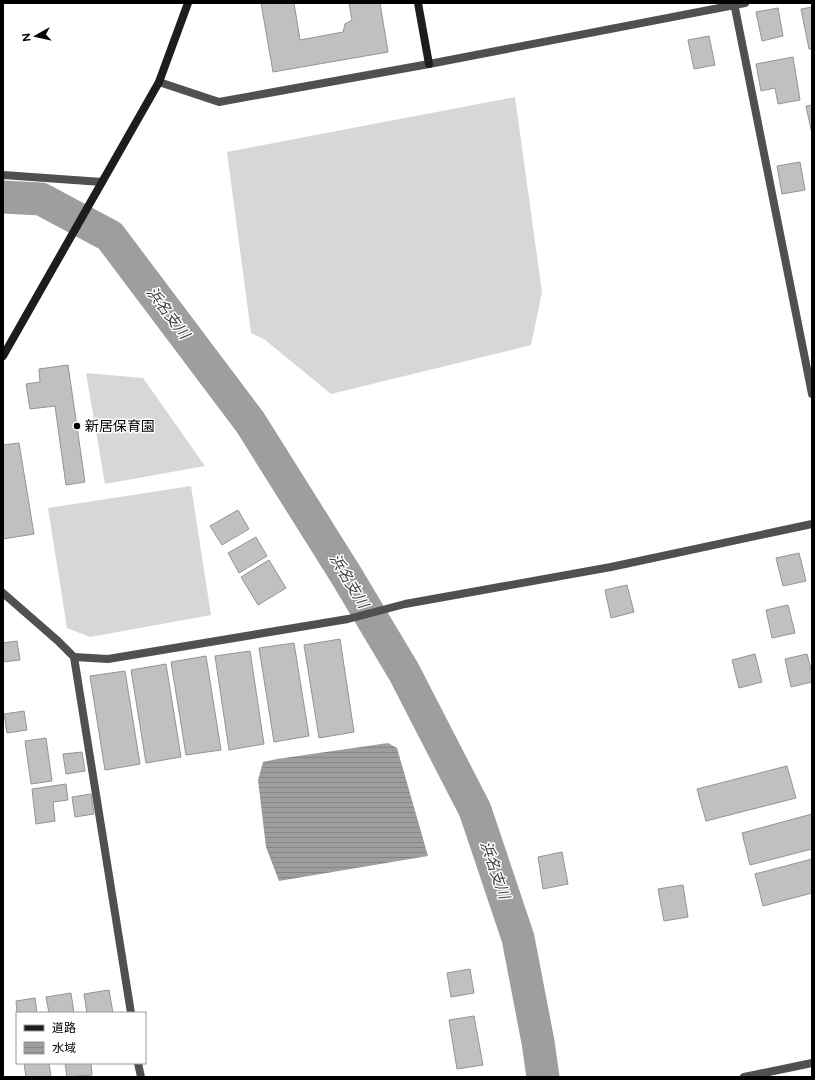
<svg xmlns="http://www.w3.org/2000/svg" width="815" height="1080" font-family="Figtree,'Noto Sans JP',sans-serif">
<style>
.garden{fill:#d7d7d7}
.water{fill:url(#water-rules)}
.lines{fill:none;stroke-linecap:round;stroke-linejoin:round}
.river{stroke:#9e9e9e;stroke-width:33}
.building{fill:#c0c0c0;stroke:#949494}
.street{stroke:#505050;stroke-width:8}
.secondary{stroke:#1d1d1d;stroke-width:8}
.poi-dot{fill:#000;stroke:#fff;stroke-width:1.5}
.labels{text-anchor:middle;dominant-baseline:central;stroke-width:3;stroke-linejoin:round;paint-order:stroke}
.poi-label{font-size:14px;fill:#000;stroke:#fff;text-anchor:start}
.water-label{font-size:15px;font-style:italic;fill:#3f3f3f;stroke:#fff}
</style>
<defs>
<pattern id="water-rules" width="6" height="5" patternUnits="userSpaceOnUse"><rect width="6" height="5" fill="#9e9e9e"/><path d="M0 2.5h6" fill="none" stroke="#868686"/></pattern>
</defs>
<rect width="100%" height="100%" fill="#fff"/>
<g class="garden">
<path d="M515,97L542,292L531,345L331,394L264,339L251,333L227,152Z"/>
<path d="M86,373L143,378L205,466L105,484Z"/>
<path d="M191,486L211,615L90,637L67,628L48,508Z"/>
</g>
<path class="water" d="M388,743L397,748L428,856L279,881L266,847L258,780L263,762L277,759Z"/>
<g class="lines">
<path class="river" d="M3,197L41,199L110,236L250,422L346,575L404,672L475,810L518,938L538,1042L543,1077"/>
</g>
<g class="building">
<path d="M261,3H294L300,40L343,32L345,24L352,20L349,3H380L388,52L273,72Z"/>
<path d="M812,7V49H809L801,9Z"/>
<path d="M778,8L783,36L762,41L756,12Z"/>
<path d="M709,36L715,65L694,69L688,40Z"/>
<path d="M793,57L800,100L778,104L775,88L761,91L756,64Z"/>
<path d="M812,105V134L806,106Z"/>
<path d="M800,162L805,190L782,194L777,166Z"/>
<path d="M68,365L85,482L66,485L55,406L30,409L26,384L40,382L39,369Z"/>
<path d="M19,443L34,534L3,539V445Z"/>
<path d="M238,510L249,529L222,545L210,526Z"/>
<path d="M256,537L267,556L239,573L228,553Z"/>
<path d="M799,553L806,581L783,586L776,558Z"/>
<path d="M269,560L286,588L258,605L241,577Z"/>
<path d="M627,585L634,612L611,618L605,590Z"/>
<path d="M788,605L795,633L772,638L766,610Z"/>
<path d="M340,639L354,732L319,738L304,645Z"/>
<path d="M17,641L20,660L3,662V643Z"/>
<path d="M294,643L309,736L274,742L259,648Z"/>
<path d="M250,651L264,744L229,750L215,656Z"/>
<path d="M755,654L762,682L739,688L732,660Z"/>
<path d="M807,654L812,673V682L791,687L785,659Z"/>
<path d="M206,656L221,750L186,755L171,662Z"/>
<path d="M166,664L181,757L146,763L131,670Z"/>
<path d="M125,671L140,764L105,770L90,676Z"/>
<path d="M24,711L27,730L7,733L4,714Z"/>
<path d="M46,738L52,781L31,784L25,741Z"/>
<path d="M82,752L85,771L66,774L63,754Z"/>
<path d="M787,766L796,798L706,821L697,789Z"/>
<path d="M66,784L68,800L53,802L55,821L36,824L32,789Z"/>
<path d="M91,794L94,814L75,817L72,797Z"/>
<path d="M812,814V849L750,865L742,833Z"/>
<path d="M562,852L568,884L543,889L538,857Z"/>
<path d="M812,859V893L763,906L755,874Z"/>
<path d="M683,885L688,917L664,921L658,889Z"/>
<path d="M470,969L474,993L451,997L447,973Z"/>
<path d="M109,990L113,1013H87L84,994Z"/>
<path d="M71,993L74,1013H49L46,997Z"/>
<path d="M35,998L37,1013H17L16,1001Z"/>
<path d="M474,1016L483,1065L457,1069L449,1020Z"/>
<path d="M24,1063H49L51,1077H26Z"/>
<path d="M65,1063H91L92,1075L67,1077Z"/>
</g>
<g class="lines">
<g class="street">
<path d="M734,3L812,394"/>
<path d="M159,82L219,102L429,64L745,3"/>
<path d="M3,175L102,182"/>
<path d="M3,593L58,641L74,657L131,1013"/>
<path d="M74,657L108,659L348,619L405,604L611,567L812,524"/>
<path d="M138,1063L141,1077"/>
<path d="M744,1077L812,1063"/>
</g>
<g class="secondary">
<path d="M418,3L429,64"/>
<path d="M3,356L159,82L188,3"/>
</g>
</g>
<circle class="poi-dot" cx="77" cy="426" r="4"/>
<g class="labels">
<g class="poi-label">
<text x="85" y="426">新居保育園</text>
</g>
<g class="water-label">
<text transform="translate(168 313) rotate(53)">浜名支川</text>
<text transform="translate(349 581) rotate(59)">浜名支川</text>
<text transform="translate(495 870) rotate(71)">浜名支川</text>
</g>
</g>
<rect width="815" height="1080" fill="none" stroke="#000000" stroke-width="8"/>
<rect x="16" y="1012" width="130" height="52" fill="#ffffff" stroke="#999999"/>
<rect x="24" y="1025" width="20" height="6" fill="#1d1d1d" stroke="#999999"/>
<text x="52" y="1032" font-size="12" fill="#000000">道路</text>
<rect x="24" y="1042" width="20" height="12" fill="url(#water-rules)" stroke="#999999"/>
<text x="52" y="1052" font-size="12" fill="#000000">水域</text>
<g transform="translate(36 36) rotate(262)" stroke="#ffffff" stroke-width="3" paint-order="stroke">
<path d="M0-3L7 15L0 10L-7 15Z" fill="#000000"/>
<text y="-6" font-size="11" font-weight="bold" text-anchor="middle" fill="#000000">N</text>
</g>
</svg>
